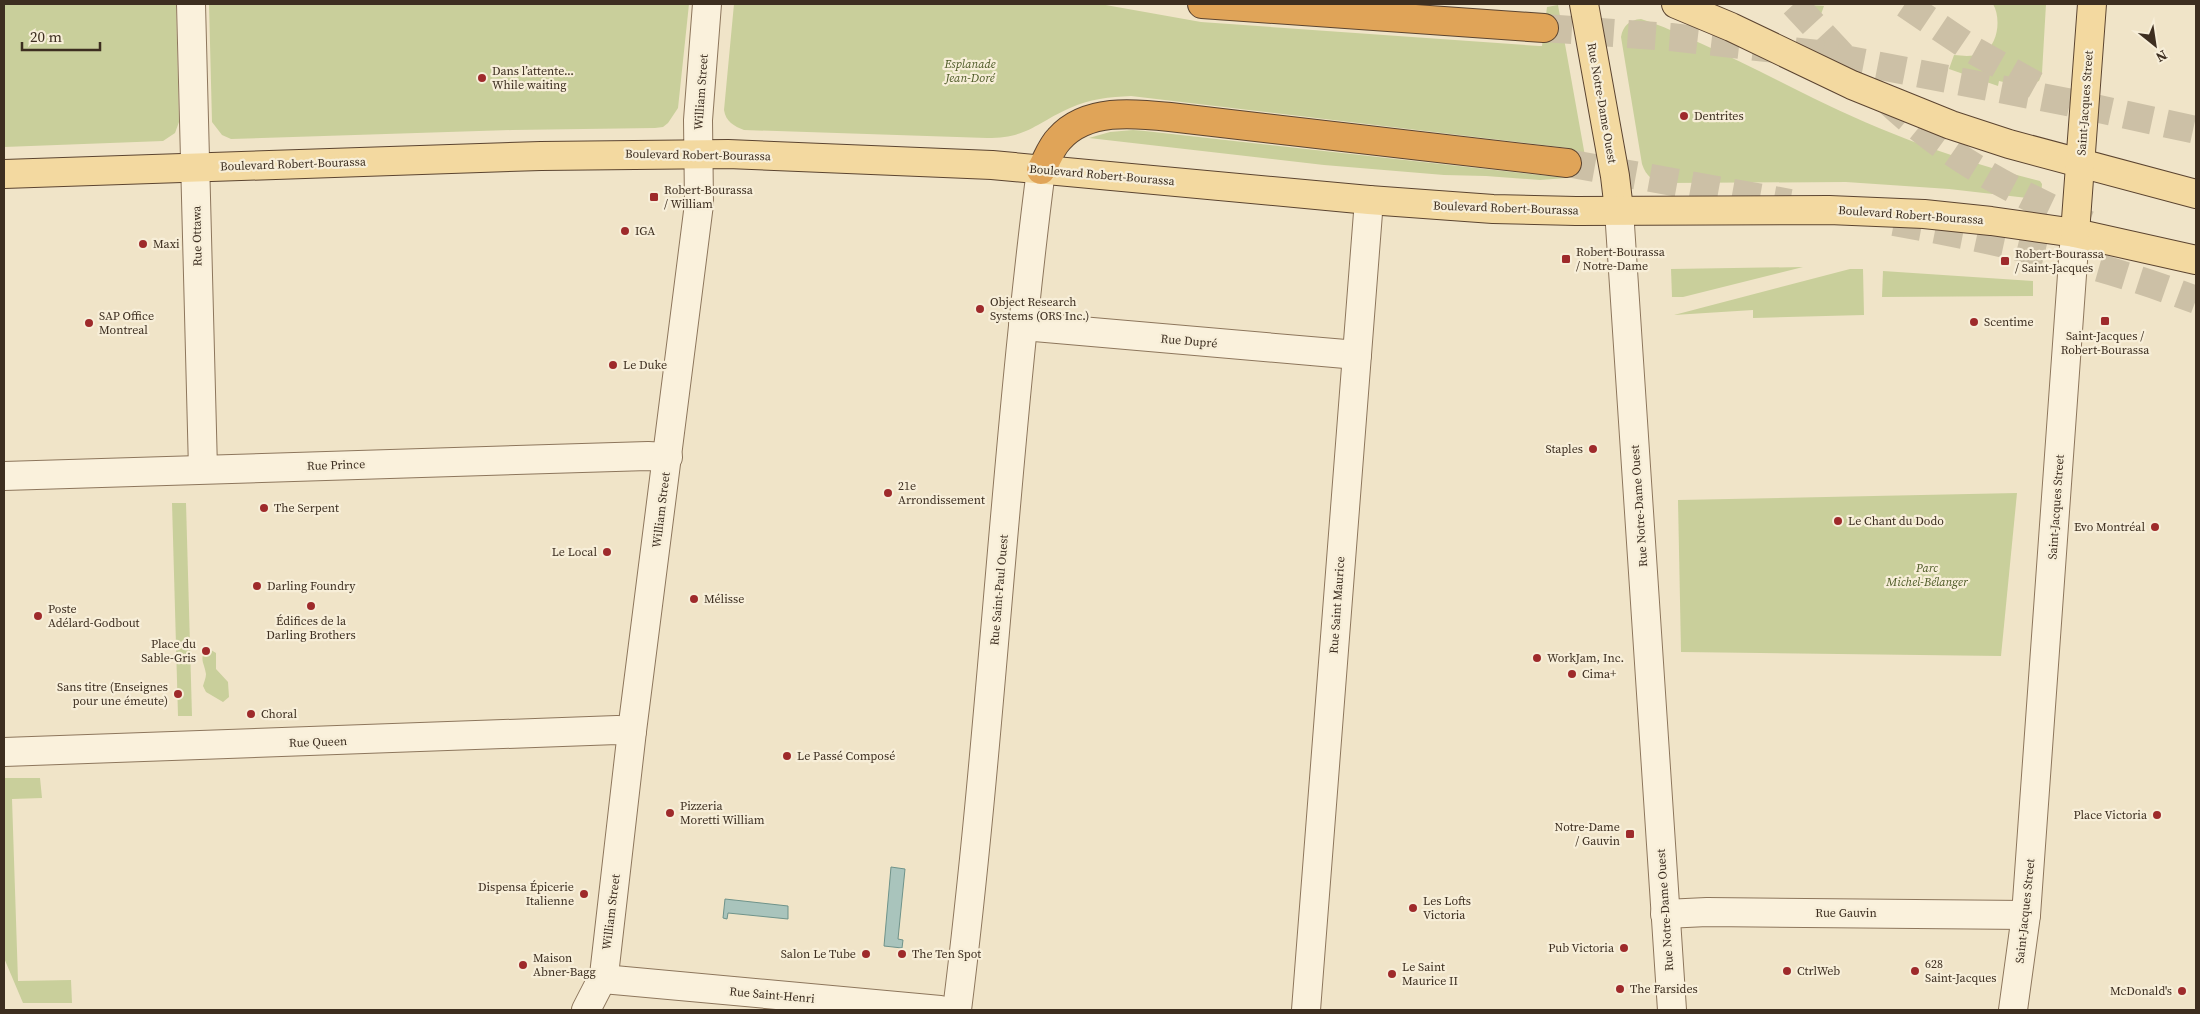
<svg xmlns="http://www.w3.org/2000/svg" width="2200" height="1014" font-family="'Source Serif 4',serif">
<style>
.green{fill:#c9cf9b}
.water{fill:#a9c4bc;stroke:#6f938a}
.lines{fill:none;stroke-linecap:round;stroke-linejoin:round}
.highway-tunnel{stroke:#ccc0a6;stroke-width:28;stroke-dasharray:28 14;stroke-linecap:butt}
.minor-casing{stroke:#8d765c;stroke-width:30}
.major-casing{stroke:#5b4430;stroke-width:30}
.highway-casing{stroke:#5b4430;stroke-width:30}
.minor{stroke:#faf1dc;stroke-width:28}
.major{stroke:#f3d9a0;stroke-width:28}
.highway{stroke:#e0a458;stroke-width:28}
.poi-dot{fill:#9e2a2b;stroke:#f7eed8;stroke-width:2}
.labels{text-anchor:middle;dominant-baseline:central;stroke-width:4.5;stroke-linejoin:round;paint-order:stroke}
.park-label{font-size:12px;font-style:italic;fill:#4d5a26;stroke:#f7eed8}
.poi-label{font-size:12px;fill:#3d2e20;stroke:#f7eed8;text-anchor:start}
.street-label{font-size:12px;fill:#3d2e20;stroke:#f7eed8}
</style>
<rect width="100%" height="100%" fill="#f0e4c8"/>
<g class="green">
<path d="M4,4H176L179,122L175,133L163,141L4,147Z"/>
<path d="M209,4H689L678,108L668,123L663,127L655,128L512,130L231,139L222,135L212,122Z"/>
<path d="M734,4H1100L1201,22L1539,46H1542L1547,7L1558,5L1585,156L1568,160L1569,148L1131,96C1110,97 1089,99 1070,108C1036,123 1028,138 987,138L744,130C734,126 726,122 724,110Z"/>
<path d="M1792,4L1824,6L1820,17Z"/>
<path d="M1993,4H2046L2042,73L2039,81L2021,86L1999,81L1998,86L1949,69L1954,55C1964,56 1973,57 1982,53C1999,46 2001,17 1993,4Z"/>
<path d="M1641,19C1661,25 1681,35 1700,43C1738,60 1775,79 1813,98C1884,133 1962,162 2040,181L2042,184L2041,196L2037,199L1949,189L1846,182L1666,183C1653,182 1646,176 1642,164L1621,37C1623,26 1629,20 1641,19Z"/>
<path d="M1133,130L1145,131L1566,178L1540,180L1486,176L1444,175L1324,165L1089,138L1110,132Z"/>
<path d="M1803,267L1683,297H1672L1671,269Z"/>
<path d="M1850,269H1863L1864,315L1753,318V310L1674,315Z"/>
<path d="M1883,271L2033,281V296L1882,297Z"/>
<path d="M2017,493L2001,656L1681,652L1678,500Z"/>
<path d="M172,503H186L192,716H178Z"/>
<path d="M207,650H211L216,653V669L228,682L229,697L223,702L206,692L203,686C204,682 206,678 206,674C205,664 198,658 207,650Z"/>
<path d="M4,778H40L42,798L12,799L18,981L71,980L72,1003H23L4,958Z"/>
</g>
<g class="water">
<path d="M891,867L905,869L898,939L903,940L902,948L884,946Z"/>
<path d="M725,899L788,906V919L728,913L727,919L723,918Z"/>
</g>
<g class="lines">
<g class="highway-tunnel">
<path d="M1794,4L1849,63"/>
<path d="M1905,4L1973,50L2046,91"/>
<path d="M1544,28L1671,37L1818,54L2067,102L2196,130"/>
<path d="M1887,100C1952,161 2015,193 2096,228"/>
<path d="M1567,163L1790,203"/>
<path d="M1894,222C1996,240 2099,263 2196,300"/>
</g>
<g class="minor-casing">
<g id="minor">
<path d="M191,4L203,469"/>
<path d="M1619,210L1672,1010"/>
<path d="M1023,326L1357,355"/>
<path d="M4,476L648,456L668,457"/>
<path d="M4,752L617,730L632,731"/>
<path d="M1665,914L1707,912L2026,915"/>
<path d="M603,979L940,1010"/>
<path d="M586,1010L604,975L632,731L699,204L698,120L707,4"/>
<path d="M957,1010C992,731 1005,449 1041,170"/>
<path d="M1306,1010L1369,200"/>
<path d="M2013,1010L2026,915L2075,233"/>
</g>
</g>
<g class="major-casing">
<g id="major">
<path d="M1584,4L1615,176L1619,210"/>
<path d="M1676,4L1731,27L1852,85L1951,125L2009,144L2196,194"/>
<path d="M4,174L541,156L728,154L992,165L1369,200L1493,209L1576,211L1829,210L1924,214L1991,221L2075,233L2196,260"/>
<path d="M2075,233L2092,4"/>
</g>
</g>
<g class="highway-casing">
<g id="highway">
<path d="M1202,4L1544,28"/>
<path d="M1041,170C1047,160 1051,147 1059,139C1086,108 1134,113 1170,117L1567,163"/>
</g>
</g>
<use href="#minor" class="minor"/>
<use href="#major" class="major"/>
<use href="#highway" class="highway"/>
</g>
<g class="poi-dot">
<circle cx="482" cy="78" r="5"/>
<circle cx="1684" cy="116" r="5"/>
<rect x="649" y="192" width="10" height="10" rx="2.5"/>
<circle cx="625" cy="231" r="5"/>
<circle cx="143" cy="244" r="5"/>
<rect x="1561" y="254" width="10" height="10" rx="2.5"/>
<rect x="2000" y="256" width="10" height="10" rx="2.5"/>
<circle cx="980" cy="309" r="5"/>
<rect x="2100" y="316" width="10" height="10" rx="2.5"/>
<circle cx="1974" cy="322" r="5"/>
<circle cx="89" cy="323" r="5"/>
<circle cx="613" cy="365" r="5"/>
<circle cx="1593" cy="449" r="5"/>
<circle cx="888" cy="493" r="5"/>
<circle cx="264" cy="508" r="5"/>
<circle cx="1838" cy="521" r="5"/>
<circle cx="2155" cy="527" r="5"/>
<circle cx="607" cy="552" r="5"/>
<circle cx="257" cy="586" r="5"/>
<circle cx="694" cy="599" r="5"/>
<circle cx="311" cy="606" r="5"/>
<circle cx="38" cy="616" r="5"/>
<circle cx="206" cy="651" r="5"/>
<circle cx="1537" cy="658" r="5"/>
<circle cx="1572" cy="674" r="5"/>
<circle cx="178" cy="694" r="5"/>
<circle cx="251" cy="714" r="5"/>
<circle cx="787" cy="756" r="5"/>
<circle cx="670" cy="813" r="5"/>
<circle cx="2157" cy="815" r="5"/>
<rect x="1625" y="829" width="10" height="10" rx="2.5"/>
<circle cx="584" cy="894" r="5"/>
<circle cx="1413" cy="908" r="5"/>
<circle cx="1624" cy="948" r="5"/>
<circle cx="866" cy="954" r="5"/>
<circle cx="902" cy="954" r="5"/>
<circle cx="523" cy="965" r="5"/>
<circle cx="1787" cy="971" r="5"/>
<circle cx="1915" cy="971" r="5"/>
<circle cx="1392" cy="974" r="5"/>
<circle cx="1620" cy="989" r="5"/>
<circle cx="2182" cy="991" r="5"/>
</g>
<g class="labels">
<g class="park-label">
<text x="970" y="64">Esplanade<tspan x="970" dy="14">Jean-Doré</tspan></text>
<text x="1927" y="568">Parc<tspan x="1927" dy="14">Michel-Bélanger</tspan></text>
</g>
<g class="poi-label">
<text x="492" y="71">Dans l’attente…<tspan x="492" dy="14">While waiting</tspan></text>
<text x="1694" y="116">Dentrites</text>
<text x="664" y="190">Robert-Bourassa<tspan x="664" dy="14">/ William</tspan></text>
<text x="635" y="231">IGA</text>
<text x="153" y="244">Maxi</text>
<text x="1576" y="252">Robert-Bourassa<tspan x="1576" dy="14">/ Notre-Dame</tspan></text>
<text x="2015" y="254">Robert-Bourassa<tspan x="2015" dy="14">/ Saint-Jacques</tspan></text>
<text x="990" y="302">Object Research<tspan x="990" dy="14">Systems (ORS Inc.)</tspan></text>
<text x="99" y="316">SAP Office<tspan x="99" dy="14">Montreal</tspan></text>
<text x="1984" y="322">Scentime</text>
<text x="2105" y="336" text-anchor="middle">Saint-Jacques /<tspan x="2105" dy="14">Robert-Bourassa</tspan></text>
<text x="623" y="365">Le Duke</text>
<text x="1583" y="449" text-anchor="end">Staples</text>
<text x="898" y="486">21e<tspan x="898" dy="14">Arrondissement</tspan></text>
<text x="274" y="508">The Serpent</text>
<text x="1848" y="521">Le Chant du Dodo</text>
<text x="2145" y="527" text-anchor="end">Evo Montréal</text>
<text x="597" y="552" text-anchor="end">Le Local</text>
<text x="267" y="586">Darling Foundry</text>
<text x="704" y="599">Mélisse</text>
<text x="48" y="609">Poste<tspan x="48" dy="14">Adélard-Godbout</tspan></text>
<text x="311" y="621" text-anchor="middle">Édifices de la<tspan x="311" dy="14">Darling Brothers</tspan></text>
<text x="196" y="644" text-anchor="end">Place du<tspan x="196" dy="14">Sable-Gris</tspan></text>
<text x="1547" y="658">WorkJam, Inc.</text>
<text x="1582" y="674">Cima+</text>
<text x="168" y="687" text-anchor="end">Sans titre (Enseignes<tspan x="168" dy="14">pour une émeute)</tspan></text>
<text x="261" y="714">Choral</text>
<text x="797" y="756">Le Passé Composé</text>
<text x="680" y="806">Pizzeria<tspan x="680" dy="14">Moretti William</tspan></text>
<text x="2147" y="815" text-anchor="end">Place Victoria</text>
<text x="1620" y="827" text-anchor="end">Notre-Dame<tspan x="1620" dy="14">/ Gauvin</tspan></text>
<text x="574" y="887" text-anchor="end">Dispensa Épicerie<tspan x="574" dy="14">Italienne</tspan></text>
<text x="1423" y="901">Les Lofts<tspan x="1423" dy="14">Victoria</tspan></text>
<text x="1614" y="948" text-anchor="end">Pub Victoria</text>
<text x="856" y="954" text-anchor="end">Salon Le Tube</text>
<text x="912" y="954">The Ten Spot</text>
<text x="533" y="958">Maison<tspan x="533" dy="14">Abner-Bagg</tspan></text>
<text x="1925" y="964">628<tspan x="1925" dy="14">Saint-Jacques</tspan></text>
<text x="1402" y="967">Le Saint<tspan x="1402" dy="14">Maurice II</tspan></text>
<text x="1797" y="971">CtrlWeb</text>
<text x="1630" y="989">The Farsides</text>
<text x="2172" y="991" text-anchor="end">McDonald's</text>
</g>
<g class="street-label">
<text transform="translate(701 92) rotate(-86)">William Street</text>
<text transform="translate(1602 103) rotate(80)">Rue Notre-Dame Ouest</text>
<text transform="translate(2085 103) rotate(-86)">Saint-Jacques Street</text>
<text transform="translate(698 155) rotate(1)">Boulevard Robert-Bourassa</text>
<text transform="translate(293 164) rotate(-2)">Boulevard Robert-Bourassa</text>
<text transform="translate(1102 175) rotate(5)">Boulevard Robert-Bourassa</text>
<text transform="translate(1506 208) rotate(2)">Boulevard Robert-Bourassa</text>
<text transform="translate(1911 215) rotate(4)">Boulevard Robert-Bourassa</text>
<text transform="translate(197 236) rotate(-91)">Rue Ottawa</text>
<text transform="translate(1189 341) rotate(5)">Rue Dupré</text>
<text transform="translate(336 465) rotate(-2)">Rue Prince</text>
<text transform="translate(1639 506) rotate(-94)">Rue Notre-Dame Ouest</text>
<text transform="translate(2056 507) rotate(-86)">Saint-Jacques Street</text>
<text transform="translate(661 510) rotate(-83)">William Street</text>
<text transform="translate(999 590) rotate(-85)">Rue Saint-Paul Ouest</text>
<text transform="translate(1337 605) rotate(-86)">Rue Saint Maurice</text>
<text transform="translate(318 742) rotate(-2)">Rue Queen</text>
<text transform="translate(1665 910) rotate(-94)">Rue Notre-Dame Ouest</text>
<text transform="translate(2025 911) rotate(-84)">Saint-Jacques Street</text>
<text transform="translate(611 912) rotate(-83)">William Street</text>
<text x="1846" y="913">Rue Gauvin</text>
<text transform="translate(772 995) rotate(5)">Rue Saint-Henri</text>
</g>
</g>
<rect width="2200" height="1014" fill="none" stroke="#3d2e20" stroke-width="10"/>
<g transform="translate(2155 45) rotate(150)" stroke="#f7eed8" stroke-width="4" paint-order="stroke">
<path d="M0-4L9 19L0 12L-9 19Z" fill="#3d2e20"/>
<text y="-8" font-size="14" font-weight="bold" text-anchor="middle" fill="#3d2e20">N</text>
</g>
<path d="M22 42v8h78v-8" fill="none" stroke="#3d2e20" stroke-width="2.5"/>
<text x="30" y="42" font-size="15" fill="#3d2e20" stroke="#f7eed8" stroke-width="4" paint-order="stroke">20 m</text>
</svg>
